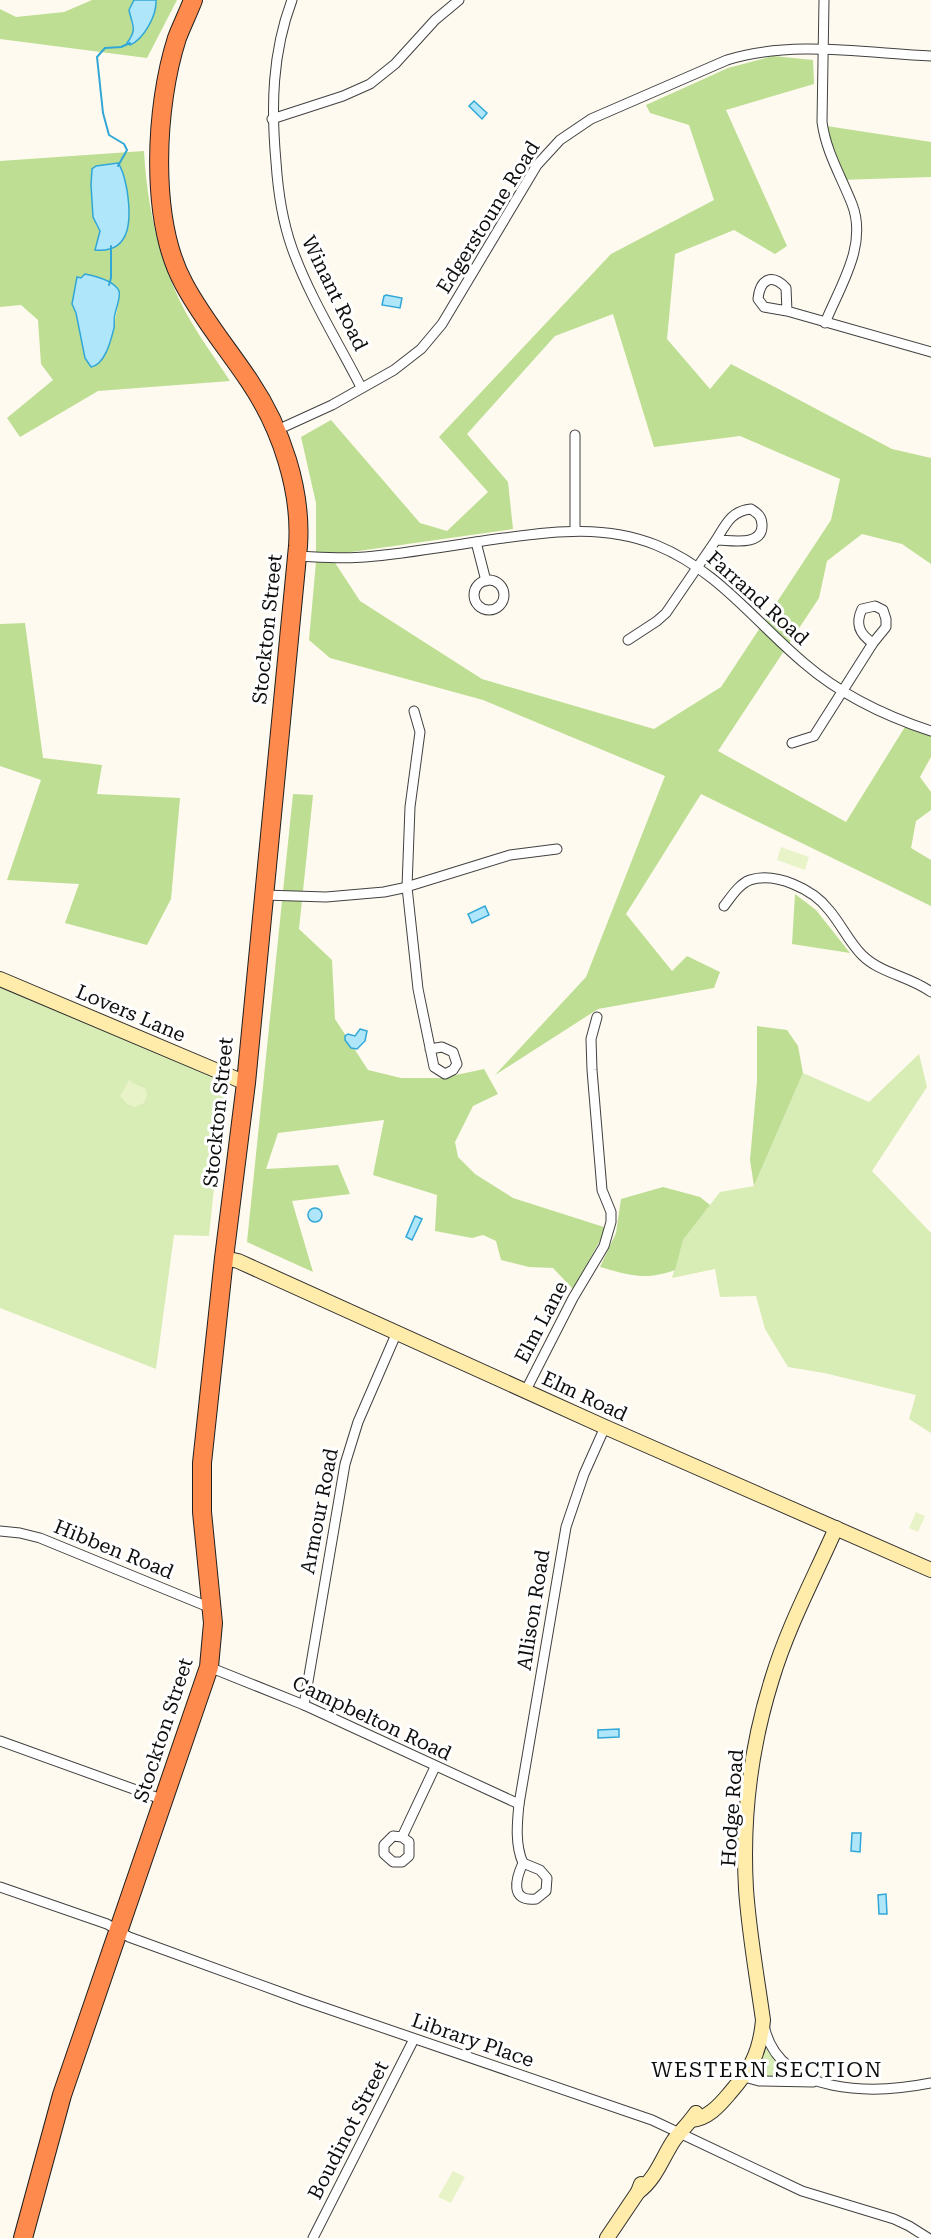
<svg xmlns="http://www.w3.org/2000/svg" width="931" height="2238" font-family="'Roboto Serif',serif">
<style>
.green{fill:#d8ecb5}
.forest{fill:#bdde93;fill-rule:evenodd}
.pitch{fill:#e9f3c8}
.water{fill:#afe6fa;stroke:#31a7d7;stroke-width:1.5}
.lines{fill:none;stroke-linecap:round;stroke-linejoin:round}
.stream{stroke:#31a7d7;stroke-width:2}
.street-casing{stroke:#414141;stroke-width:11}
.secondary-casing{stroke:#303030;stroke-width:16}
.highway-casing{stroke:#1f1f1f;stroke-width:20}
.street{stroke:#fff;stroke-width:9}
.secondary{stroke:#ffecaa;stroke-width:14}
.highway{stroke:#fe8b4d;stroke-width:18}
.labels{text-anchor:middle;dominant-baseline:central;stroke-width:6;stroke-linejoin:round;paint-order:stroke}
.street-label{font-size:20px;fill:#0e0e0e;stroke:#fff}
.neighbourhood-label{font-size:21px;letter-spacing:1.5px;fill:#0e0e0e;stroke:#fff}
</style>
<rect width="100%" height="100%" fill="#fffaef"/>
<g class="green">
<path d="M4,978L226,1073L209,1236L174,1235L156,1369L0,1308V988Z"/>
<path d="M919,1054L927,1087L872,1171L931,1233V1433L909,1419L916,1395L824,1373L788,1367L765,1329L756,1296L720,1297L715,1269L672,1278L683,1240L720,1192L754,1186L803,1073L869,1102Z"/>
<path d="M767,2049H771L788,2070V2074L783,2077H759L755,2072L764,2050Z"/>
</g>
<g class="forest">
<path d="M92,0H134C128,12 131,30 138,40C145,27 157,16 156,0H177L147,58L0,39V9L16,17L64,12Z"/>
<path d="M773,56L813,60L814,84L726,110L787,246L775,254L734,230L675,254L667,339L710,389L731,364L892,449L931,458V564L902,544L862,534L827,561L819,598L718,751L846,822L908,722L931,729V757L920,777L931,792V810L916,821L911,848L931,860V906L701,794L626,914L672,971L687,956L720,972L714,988L598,1009L495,1075L586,977L665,776L483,700L330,658L309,640L316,562V503L301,437L331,420L420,523L447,531L488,492L439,437L611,254L714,200L689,125L650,113L646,105L728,68ZM613,314L654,447L740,436L840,479L831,520L721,687L654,729L482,679L360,601L330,555L513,529L508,482L467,434L555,336Z"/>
<path d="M820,125L931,142V177L839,180Z"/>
<path d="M144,151C147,206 159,262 185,311C198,335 215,358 230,381L98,391L20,437L7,418L53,380L41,364L38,320L21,305L0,307V161ZM129,209V224L126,235L96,246L100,231L96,225ZM77,277L119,291C120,305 112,330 109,344L76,313L72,304Z"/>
<path d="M25,623L43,758L102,765L97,794L180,798L171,899L147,945L65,923L79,884L7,880L41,780L0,766V624Z"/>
<path d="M293,794L313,795L299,929L332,960L335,1019L368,1070L401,1078H442L484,1069L498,1094L473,1106L455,1142L458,1157L475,1174L513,1198L607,1228L573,1289L553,1268L529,1267L501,1260L496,1241L483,1235L472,1238L435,1231L437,1195L373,1175L384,1120L278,1133L266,1169L338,1165L350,1194L292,1201L313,1272L247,1242Z"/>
<path d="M795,894L816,910L850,953L792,944Z"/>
<path d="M757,1026L787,1030L798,1046L803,1073L754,1186L750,1160L757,1081Z"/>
<path d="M663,1187L700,1197L710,1205L683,1240L675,1270C645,1281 629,1275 600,1267L616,1233L621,1199Z"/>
</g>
<g class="pitch">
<path d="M781,847L809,857L805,870L777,860Z"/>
<path d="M130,1079L131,1082L146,1089L147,1095L144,1103L135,1107L127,1104L120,1096Z"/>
<path d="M916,1512L925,1516L918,1532L909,1528Z"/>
<path d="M453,2171L465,2177L451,2203L438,2197Z"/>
</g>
<g class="water">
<path d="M134,0H156C157,15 144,39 130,45L127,43C138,28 132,26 129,10Z"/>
<path d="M474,101L487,113L482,119L469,106Z"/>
<path d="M118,163C124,171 125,181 127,190C131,216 133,254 95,250L100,231L93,217L91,185L92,169L96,166Z"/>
<path d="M85,274C95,276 114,280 119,291C121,297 116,308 115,314C113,319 115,324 114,328C111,340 105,365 91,367L85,358L76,313L72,304L77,277L81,278Z"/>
<path d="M386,295L402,298L400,308L382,305L384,296Z"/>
<path d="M485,906L489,915L472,923L468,914Z"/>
<path d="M360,1029L367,1031L365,1041L357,1049L351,1048L345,1040V1036L348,1034L355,1036Z"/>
<circle cx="315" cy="1215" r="7"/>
<path d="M415,1216L422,1219L412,1240L406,1237Z"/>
<path d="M619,1729V1737L598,1738V1730Z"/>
<path d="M852,1833H861L860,1852L851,1851Z"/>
<path d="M886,1894L887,1914H879L878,1895Z"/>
</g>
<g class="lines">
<g class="stream">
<path d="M118,166L127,150L124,144L109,135L103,113L97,57L105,48L121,47L130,43"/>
<path d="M109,285L111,278V246"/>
</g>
<g class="street-casing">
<g id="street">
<path d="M292,0C272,53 271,107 276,162C278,192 282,220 292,248C309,296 338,342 361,387"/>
<path d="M824,0L822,122C826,152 841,176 852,204C868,245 840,286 825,323"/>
<path d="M272,119L343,96L370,84L395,64L435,20L459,0"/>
<path d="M787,311L764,307L758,299C760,279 772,273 786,288L787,311L931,352"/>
<path d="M275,431L332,405L394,370L421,349L442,324L537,165L560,140L591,119L727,60C791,40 865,53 931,56"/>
<path d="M575,530V435"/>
<path d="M476,542L486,581"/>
<path d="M297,556C320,557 342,559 365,557C412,553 458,544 504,538C556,531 606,525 656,545C718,570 755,622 804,663C841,695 885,716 931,731"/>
<circle cx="489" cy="595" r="15"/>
<path d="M628,640L657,621L666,613L716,540C731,540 763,547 762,525C762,516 757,513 751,509C731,511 726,524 716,540"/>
<path d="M414,711L420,732L410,807L407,887L418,989L434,1067L445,1074L453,1070L457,1064L453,1052L442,1047L430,1049"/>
<path d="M792,743L814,736L873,643L886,627V619L883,610L875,606L862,609C855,624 859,634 873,643"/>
<path d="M264,895L326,897L384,892L403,888L510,855L557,849"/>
<path d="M724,906C731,897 739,884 750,880C776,872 813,889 829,910C841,924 849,942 862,955C881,974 910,976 931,992"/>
<path d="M526,1390L573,1298L604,1246L611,1222V1212L602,1190L592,1070L591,1039L597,1017"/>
<path d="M0,1531L20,1533L40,1538L211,1608"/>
<path d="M209,1667L304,1705L519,1804"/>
<path d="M304,1705L345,1464L358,1422L397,1332"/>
<path d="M0,1741L164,1800"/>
<path d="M402,1837L409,1842V1856L402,1862H393L384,1854V1845L393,1836L402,1837L435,1767"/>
<path d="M523,1863C515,1845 517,1824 519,1804L566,1527L584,1474L605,1427"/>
<path d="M523,1863L540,1870L547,1878L546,1891L536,1899C509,1902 516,1878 523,1863Z"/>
<path d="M0,1887L107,1924L129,1937L302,2000L652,2120L802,2191L894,2219L909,2226L928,2238"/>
<path d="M764,2025C778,2097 876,2094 931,2083"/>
<path d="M744,2077L759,2081L813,2082"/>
<path d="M313,2238L414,2039"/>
</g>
</g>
<g class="secondary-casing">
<g id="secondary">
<path d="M0,979L246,1083"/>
<path d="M224,1258L238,1261L605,1427L931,1570"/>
<path d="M691,2120C707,2119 719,2106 729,2094C750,2070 760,2054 763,2020C757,1977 749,1933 746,1889C742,1819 751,1746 772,1679C788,1626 814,1578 836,1528"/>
<path d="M638,2192C656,2179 662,2158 674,2140C681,2131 689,2123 696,2113"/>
<path d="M607,2238L638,2192L641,2184"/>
</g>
</g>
<g class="highway-casing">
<path id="highway" d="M23,2238L62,2095L209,1667L213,1623L202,1512V1463L224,1258L246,1083L298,546C302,490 281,428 250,382C228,349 202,318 184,284C149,220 155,106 177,38C182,25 188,13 193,0"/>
</g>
<use href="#street" class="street"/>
<use href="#secondary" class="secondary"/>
<use href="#highway" class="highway"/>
</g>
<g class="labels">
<g class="street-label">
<text transform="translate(488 217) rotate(-58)">Edgerstoune Road</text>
<text transform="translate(335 293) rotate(64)">Winant Road</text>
<text transform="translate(758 598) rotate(42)">Farrand Road</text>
<text transform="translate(267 629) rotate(-84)">Stockton Street</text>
<text transform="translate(131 1013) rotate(23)">Lovers Lane</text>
<text transform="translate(218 1112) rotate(-84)">Stockton Street</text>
<text transform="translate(541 1322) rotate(-62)">Elm Lane</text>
<text transform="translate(585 1396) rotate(25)">Elm Road</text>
<text transform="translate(319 1511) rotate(-79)">Armour Road</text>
<text transform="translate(114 1549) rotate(22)">Hibben Road</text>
<text transform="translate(533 1610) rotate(-81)">Allison Road</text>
<text transform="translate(372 1718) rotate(25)">Campbelton Road</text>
<text transform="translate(163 1730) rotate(-72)">Stockton Street</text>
<text transform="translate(732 1808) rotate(-86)">Hodge Road</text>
<text transform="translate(473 2040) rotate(19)">Library Place</text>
<text transform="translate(348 2130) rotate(-63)">Boudinot Street</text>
</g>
<g class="neighbourhood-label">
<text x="767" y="2070">WESTERN SECTION</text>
</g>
</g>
</svg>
